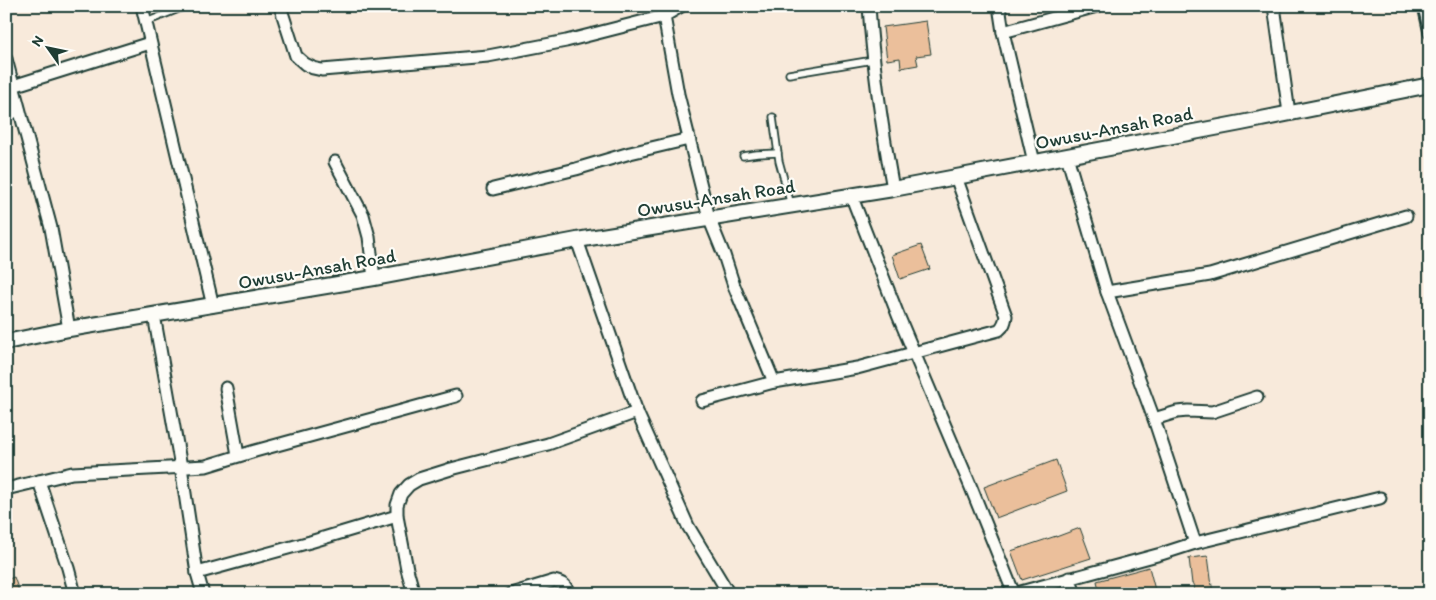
<svg xmlns="http://www.w3.org/2000/svg" width="1436" height="600" font-family="Itim,sans-serif">
<style>
.building{fill:#ebbf9b;stroke:#1f3d34}
.lines{fill:none;stroke-linecap:round;stroke-linejoin:round}
.service-casing{stroke:#1f3d34;stroke-width:9}
.minor-casing{stroke:#1f3d34;stroke-width:15}
.tertiary-casing{stroke:#1f3d34;stroke-width:18}
.service{stroke:#fdfcf7;stroke-width:5.5}
.minor{stroke:#fdfcf7;stroke-width:11}
.tertiary{stroke:#fdfcf7;stroke-width:14}
.labels{text-anchor:middle;dominant-baseline:central;stroke-width:4.5;stroke-linejoin:round;paint-order:stroke}
.street-label{font-size:19px;fill:#1f3d34;stroke:#fdfcf7}
</style>
<rect width="100%" height="100%" fill="#f8eadb"/>
<filter id="ink" filterUnits="userSpaceOnUse"><feTurbulence type="fractalNoise" baseFrequency=".02" numOctaves="2"/><feDisplacementMap in="SourceGraphic" scale="10" xChannelSelector="R" yChannelSelector="G"/><feConvolveMatrix kernelMatrix="1 2 1 2 8 2 1 2 1" color-interpolation-filters="sRGB"/></filter>
<g filter="url(#ink)">
<g class="building">
<path d="M926,21L931,54L916,56L918,65L901,68L900,58L887,60L883,27Z"/>
<path d="M921,245L930,269L900,279L892,255Z"/>
<path d="M1056,460L1067,491L996,518L984,487Z"/>
<path d="M1080,528L1091,558L1022,580L1011,551L1056,536V537Z"/>
<path d="M1208,556L1213,594H1195L1194,584H1192L1189,558Z"/>
<path d="M1149,567L1155,590L1141,594H1100L1097,581Z"/>
<path d="M14,577L20,594H6V580Z"/>
</g>
<g class="lines">
<g class="service-casing">
<g id="service">
<path d="M146,22L186,6"/>
<path d="M789,74L873,60"/>
<path d="M773,117L779,161L791,205"/>
<path d="M743,156L757,154L778,153"/>
</g>
</g>
<g class="minor-casing">
<g id="minor">
<path d="M142,6L213,306"/>
<path d="M280,6L296,56L305,64L313,68L322,70L488,56L566,41L664,16L681,6"/>
<path d="M661,6L664,16L678,94L709,218L724,255L734,286L774,382L857,368L999,330C1004,326 1005,322 1006,316L956,177"/>
<path d="M869,6C873,68 882,128 893,189"/>
<path d="M999,6L1003,32L1034,162"/>
<path d="M1274,6L1289,113"/>
<path d="M1424,6L1430,33"/>
<path d="M1003,32L1097,6"/>
<path d="M6,59L51,228L69,329"/>
<path d="M13,86L150,43"/>
<path d="M6,115L19,110"/>
<path d="M1067,156L1107,292L1154,419L1195,543"/>
<path d="M335,162L363,215L369,237L374,278"/>
<path d="M493,189L576,169L630,153L689,139"/>
<path d="M851,195L898,315L970,485L1014,594"/>
<path d="M577,240L637,412L688,526L729,594"/>
<path d="M1107,292L1210,275L1406,216"/>
<path d="M154,315L181,467L197,573L203,594"/>
<path d="M226,388L238,455"/>
<path d="M702,401L774,382"/>
<path d="M1154,419L1177,412L1188,411L1212,412L1257,397"/>
<path d="M39,481L68,568L75,594"/>
<path d="M6,489L72,473L206,466L255,451L456,396"/>
<path d="M197,573L310,542L397,516"/>
<path d="M1069,578L1075,594"/>
<path d="M414,594L407,569L397,516V505L401,494L409,485L419,479L451,469L548,444L637,412"/>
<path d="M511,594L554,581C563,583 566,585 569,594"/>
<path d="M1013,594L1161,554L1195,543L1380,498"/>
</g>
</g>
<g class="tertiary-casing">
<path id="tertiary" d="M6,342L69,329L374,278L577,240L893,189L1241,123L1430,85"/>
</g>
<use href="#service" class="service"/>
<use href="#minor" class="minor"/>
<use href="#tertiary" class="tertiary"/>
</g>
</g>
<g class="labels">
<g class="street-label">
<text transform="translate(1114 128) rotate(-11)">Owusu-Ansah Road</text>
<text transform="translate(716 198) rotate(-9)">Owusu-Ansah Road</text>
<text transform="translate(317 269) rotate(-10)">Owusu-Ansah Road</text>
</g>
</g>
<rect width="1436" height="600" fill="none" stroke="#fdfcf7" stroke-width="25"/>
<rect x="12" y="12" width="1411" height="575" fill="none" stroke="#1f3d34" stroke-width="2" filter="url(#ink)"/>
<g transform="translate(48 48) rotate(303)" stroke="#fdfcf7" stroke-width="4" paint-order="stroke">
<path d="M0-4L9 19L0 12L-9 19Z" fill="#1f3d34"/>
<text y="-8" font-size="14" font-weight="bold" text-anchor="middle" fill="#1f3d34">N</text>
</g>
</svg>
